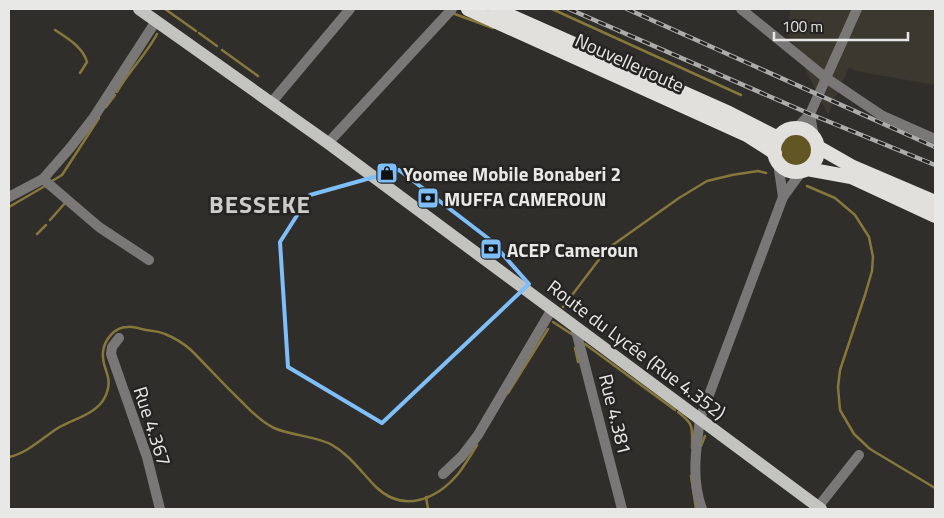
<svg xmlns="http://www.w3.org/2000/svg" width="944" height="518" font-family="'Titillium Web',sans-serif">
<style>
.built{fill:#3a382f}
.green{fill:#625723}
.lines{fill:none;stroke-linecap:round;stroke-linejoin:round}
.stream{stroke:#85783a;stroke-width:2.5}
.minor{stroke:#797877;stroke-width:10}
.major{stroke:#c3c3c0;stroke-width:12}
.highway{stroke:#e1e0dc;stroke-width:14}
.rail-casing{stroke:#acacaa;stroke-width:4.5}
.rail{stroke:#252422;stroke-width:2.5;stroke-dasharray:8;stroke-linecap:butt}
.marked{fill:none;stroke:#7ebef9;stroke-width:4;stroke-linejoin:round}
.labels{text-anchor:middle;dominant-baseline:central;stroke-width:5;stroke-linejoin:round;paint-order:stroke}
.street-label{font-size:19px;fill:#e8e8e6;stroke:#252422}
.poi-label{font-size:19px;font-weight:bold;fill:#e8e8e6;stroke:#252422;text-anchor:start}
.district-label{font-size:24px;font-weight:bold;letter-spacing:1px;fill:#cdccc9;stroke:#252422}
</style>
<rect width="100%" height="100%" fill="#2f2e2b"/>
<path class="built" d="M791,9H935V85L856,71L849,67L828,115L786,30Z"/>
<circle class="green" cx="796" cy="150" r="18"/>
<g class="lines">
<g class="stream">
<path d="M165,9L196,31"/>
<path d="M552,9L741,95"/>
<path d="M452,13L493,28"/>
<path d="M55,30C67,38 83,47 87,62L80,73"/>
<path d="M199,33L217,46"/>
<path d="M222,50L258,76"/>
<path d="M117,92C128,72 146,55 157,34"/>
<path d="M106,107L115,95"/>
<path d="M52,181L62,175L99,118"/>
<path d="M807,186L835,198L855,215L869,237L873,257L872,271L865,295L840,370L838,387L840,410L854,434L870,449L935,488"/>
<path d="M9,207L45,186"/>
<path d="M50,220L66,202"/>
<path d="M37,234L46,225"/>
<path d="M563,307L607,249L679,198L707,181L732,175L758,171L766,173"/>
<path d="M553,322L573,335"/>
<path d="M585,344L675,410"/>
<path d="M575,348L578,362"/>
<path d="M508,393L548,329"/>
<path d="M678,412C695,425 692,428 692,448"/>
<path d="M701,446L705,436"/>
<path d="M9,457C28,453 42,438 58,428C73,419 97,414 105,397C115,376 101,370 103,352C104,341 114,327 127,327C133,326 140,329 146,330C152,331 159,331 165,334C175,338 183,343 191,350C208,367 224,385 242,402C251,411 261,422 274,428C292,436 317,436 332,445C350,455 362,473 376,487C403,513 436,500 458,474C465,465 471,455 477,445"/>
<path d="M691,476L696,509"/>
<path d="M426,497L428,509"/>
</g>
<g class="minor">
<path d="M741,9L826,78L857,9"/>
<path d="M271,103L350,9"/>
<path d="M810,114L814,138"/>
<path d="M796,129L810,114L826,78L881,115L935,139"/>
<path d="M328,143L452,9"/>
<path d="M778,163L783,197"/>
<path d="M43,179L99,227L149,260"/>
<path d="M9,197L43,179L70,148L94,117L156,21"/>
<path d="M575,327L622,509"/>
<path d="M119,338L112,347L111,354L147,457L160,509"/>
<path d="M443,474L462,456L478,435L552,309"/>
<path d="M818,507L859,455"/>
<path d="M702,509C691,480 696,449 700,419L783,197L802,171"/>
</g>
<path class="major" d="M139,9L328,143L821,509"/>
<g class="highway">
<path d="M468,9L747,135L775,153"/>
<path d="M495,9L729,113L778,138"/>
<circle cx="796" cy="150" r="22"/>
<path d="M818,147L853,167L935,202"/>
<path d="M807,169L851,177L935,216"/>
</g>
<g class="rail-casing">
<g id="rail">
<path d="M569,9L810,114L935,165"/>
<path d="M627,9L935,147"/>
</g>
</g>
<use href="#rail" class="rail"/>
</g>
<path class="marked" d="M399,170L489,239L529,284L382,423L288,367L280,242L310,195Z"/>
<defs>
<g id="shop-square" transform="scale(1.125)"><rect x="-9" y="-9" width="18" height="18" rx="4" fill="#7ebef9" stroke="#252422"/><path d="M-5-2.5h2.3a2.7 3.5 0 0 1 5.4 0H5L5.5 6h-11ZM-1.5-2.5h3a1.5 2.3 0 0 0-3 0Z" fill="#111"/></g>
<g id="bank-square" transform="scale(1.125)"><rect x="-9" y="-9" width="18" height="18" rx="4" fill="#7ebef9" stroke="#252422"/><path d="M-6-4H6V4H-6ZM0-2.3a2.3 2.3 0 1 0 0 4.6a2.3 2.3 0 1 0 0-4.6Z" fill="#111"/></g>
</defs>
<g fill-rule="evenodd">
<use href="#shop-square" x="387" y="173"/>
<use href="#bank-square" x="428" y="198"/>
<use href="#bank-square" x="491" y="249"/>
</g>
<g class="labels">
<g class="street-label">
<text transform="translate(630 62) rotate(24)">Nouvelle route</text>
<text transform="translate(637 349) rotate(37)">Route du Lycée (Rue 4.352)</text>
<text transform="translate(616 414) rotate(76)">Rue 4.381</text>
<text transform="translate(153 426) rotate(72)">Rue 4.367</text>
</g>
<g class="poi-label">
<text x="403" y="173">Yoomee Mobile Bonaberi 2</text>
<text x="444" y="198">MUFFA CAMEROUN</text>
<text x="507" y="249">ACEP Cameroun</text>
</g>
<g class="district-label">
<text x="260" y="204">BESSEKE</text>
</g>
</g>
<rect width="944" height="518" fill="none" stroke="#e8e8e6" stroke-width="20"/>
<path d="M774 32v8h134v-8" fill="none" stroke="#e8e8e6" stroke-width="2.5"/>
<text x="782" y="32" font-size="15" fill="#e8e8e6" stroke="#252422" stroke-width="4" paint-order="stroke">100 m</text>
</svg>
